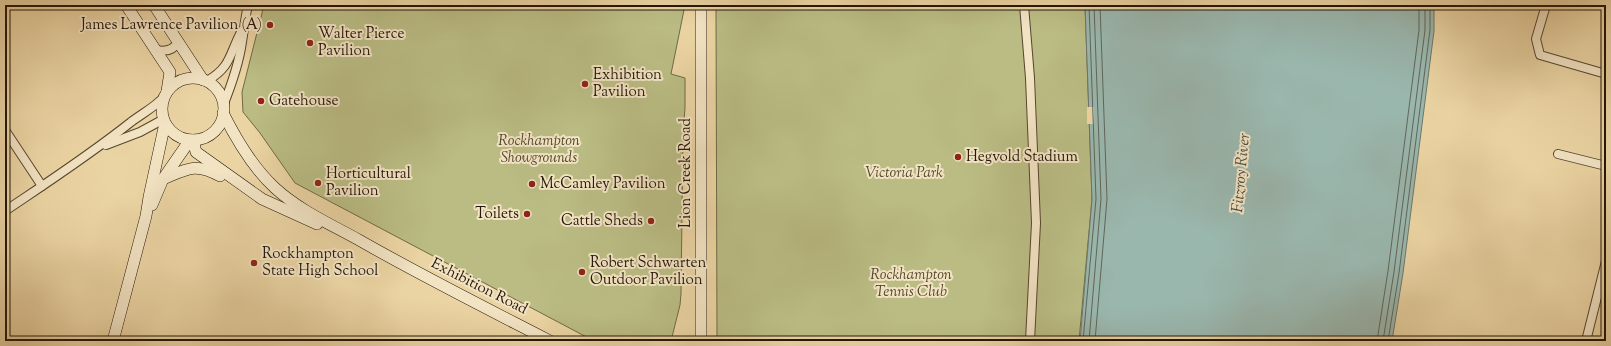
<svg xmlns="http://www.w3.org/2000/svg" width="1611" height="346" font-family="'Sorts Mill Goudy',serif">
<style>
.green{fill:#babc84;stroke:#6f6946}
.water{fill:#9ab7ae;stroke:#6b776c}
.pier{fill:#ebd4a3}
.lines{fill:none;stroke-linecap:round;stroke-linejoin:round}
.shore{stroke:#5f665b;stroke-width:1}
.street-casing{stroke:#56462f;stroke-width:10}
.secondary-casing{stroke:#241608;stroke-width:12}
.street{stroke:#f2e3c3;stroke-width:8}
.secondary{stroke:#f2e3c3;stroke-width:11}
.poi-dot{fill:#8f2418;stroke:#f2e3c3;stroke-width:1.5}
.labels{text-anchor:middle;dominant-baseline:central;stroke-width:4;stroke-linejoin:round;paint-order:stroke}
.poi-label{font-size:15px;fill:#241608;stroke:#f2e3c3;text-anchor:start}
.park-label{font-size:15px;font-style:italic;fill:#51482d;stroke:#f2e3c3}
.street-label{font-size:15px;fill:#241608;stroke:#f2e3c3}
.water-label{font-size:16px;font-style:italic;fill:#4d4e42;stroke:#f2e3c3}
</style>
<rect width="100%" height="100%" fill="#ebd4a3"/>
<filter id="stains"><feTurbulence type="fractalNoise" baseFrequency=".005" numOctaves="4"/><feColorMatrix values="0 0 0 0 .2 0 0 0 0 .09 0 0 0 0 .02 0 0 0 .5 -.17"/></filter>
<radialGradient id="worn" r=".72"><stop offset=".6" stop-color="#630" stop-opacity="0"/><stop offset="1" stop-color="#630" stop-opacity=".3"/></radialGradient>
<g class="green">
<path d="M264,5H685L671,74L685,78V108L683,133L681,294L680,305L671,341H594L295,183L260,133L243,112L242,92Z"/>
<path d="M716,5H1085L1092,199L1079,341H717Z"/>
</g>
<path class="water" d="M1085,5H1434V31L1403,273L1392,341H1080L1092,199Z"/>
<rect class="pier" x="1087" y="107" width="7" height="17"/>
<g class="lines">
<g class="shore">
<path d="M1083,341L1096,199L1089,5"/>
<path d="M1089,341L1101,199L1094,5"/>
<path d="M1095,341L1107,199L1100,5"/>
<path d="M1377,341L1388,271L1419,30V5"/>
<path d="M1383,341L1394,272L1425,30V5"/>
<path d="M1388,341L1399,273L1430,30V5"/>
</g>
<g class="street-casing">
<g id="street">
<path d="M1024,5L1030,78L1036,223L1030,341"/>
<path d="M1546,5L1536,39L1540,55L1606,74"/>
<path d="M156,50C165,52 173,51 178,42"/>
<path d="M207,81C231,67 229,55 241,32"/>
<path d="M223,106C231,86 239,64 242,42C244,30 245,18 248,5"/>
<path d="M5,130L42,186"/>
<path d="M106,145L140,132L164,119"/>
<path d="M1558,154L1606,166"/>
<path d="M5,211C48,182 91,154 131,122C143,113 155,107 165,96"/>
<path d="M1586,341L1606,261"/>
</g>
</g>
<g class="secondary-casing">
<g id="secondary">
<path d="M126,5L170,72L167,91"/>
<path d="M154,5L203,80"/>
<circle cx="193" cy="109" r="31"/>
<path d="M223,113C236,139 252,167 275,188C299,210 330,224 359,240C422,276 486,308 550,341"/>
<path d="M193,140L196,152L262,199L317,224"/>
<path d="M163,179C187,169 195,162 220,176"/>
<path d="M152,205L163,179L190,140"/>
<path d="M113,341L146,216L149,197L165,123"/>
<path d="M701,341V5"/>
</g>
</g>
<use href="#street" class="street"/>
<use href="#secondary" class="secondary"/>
</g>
<g class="poi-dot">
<circle cx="270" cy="25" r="4"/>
<circle cx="310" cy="43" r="4"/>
<circle cx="585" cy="84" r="4"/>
<circle cx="261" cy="101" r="4"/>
<circle cx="958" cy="157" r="4"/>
<circle cx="318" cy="183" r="4"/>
<circle cx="532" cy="184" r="4"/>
<circle cx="527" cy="214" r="4"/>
<circle cx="651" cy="221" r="4"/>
<circle cx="254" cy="263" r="4"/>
<circle cx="582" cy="272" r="4"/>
</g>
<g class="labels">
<g class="poi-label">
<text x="262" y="25" text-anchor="end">James Lawrence Pavilion (A)</text>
<text x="318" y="34">Walter Pierce<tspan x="318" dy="17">Pavilion</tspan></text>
<text x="593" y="75">Exhibition<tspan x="593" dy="17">Pavilion</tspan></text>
<text x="269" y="101">Gatehouse</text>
<text x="966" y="157">Hegvold Stadium</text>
<text x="326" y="174">Horticultural<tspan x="326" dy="17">Pavilion</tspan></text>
<text x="540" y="184">McCamley Pavilion</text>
<text x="519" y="214" text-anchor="end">Toilets</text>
<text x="643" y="221" text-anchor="end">Cattle Sheds</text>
<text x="262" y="254">Rockhampton<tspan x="262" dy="17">State High School</tspan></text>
<text x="590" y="263">Robert Schwarten<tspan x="590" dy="17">Outdoor Pavilion</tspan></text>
</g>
<g class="park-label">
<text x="539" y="141">Rockhampton<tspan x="539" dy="17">Showgrounds</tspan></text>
<text x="904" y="173">Victoria Park</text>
<text x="911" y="275">Rockhampton<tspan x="911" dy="17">Tennis Club</tspan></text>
</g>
<g class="street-label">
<text transform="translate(686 173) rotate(-90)">Lion Creek Road</text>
<text transform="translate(479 287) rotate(27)">Exhibition Road</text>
</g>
<g class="water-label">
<text transform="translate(1242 173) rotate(-85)">Fitzroy River</text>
</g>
</g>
<rect width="1611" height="346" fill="none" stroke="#ebd4a3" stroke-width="20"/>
<rect x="6" y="6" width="1599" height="334" fill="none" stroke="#241608" stroke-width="2"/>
<rect x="10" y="10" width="1591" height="326" fill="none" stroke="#241608"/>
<rect width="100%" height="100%" filter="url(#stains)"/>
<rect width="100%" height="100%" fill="url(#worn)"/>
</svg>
